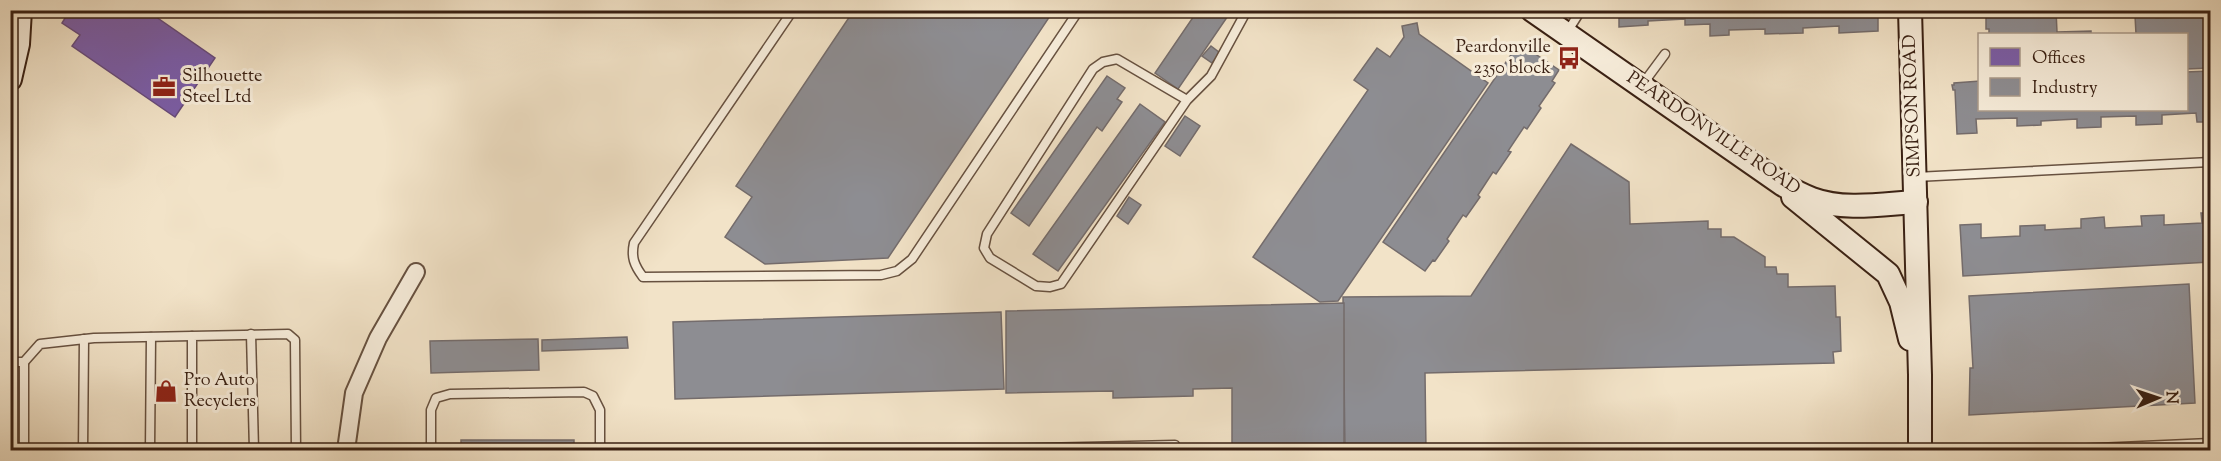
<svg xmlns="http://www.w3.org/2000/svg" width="2221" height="461" font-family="'Sorts Mill Goudy',serif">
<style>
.offices{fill:#7b5ea7;stroke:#674b7b;stroke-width:1.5}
.industry{fill:#8d8d92;stroke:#746c6c;stroke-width:1.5}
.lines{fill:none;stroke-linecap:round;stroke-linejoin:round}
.lane-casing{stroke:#675140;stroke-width:11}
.street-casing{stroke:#675140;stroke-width:20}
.secondary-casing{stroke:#392013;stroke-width:26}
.lane{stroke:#f7eddb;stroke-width:8}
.street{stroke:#f7eddb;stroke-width:16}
.secondary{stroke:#f7eddb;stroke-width:22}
.labels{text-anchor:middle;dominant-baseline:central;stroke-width:6;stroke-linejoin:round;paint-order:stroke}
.poi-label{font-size:18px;fill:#392013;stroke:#f7eddb;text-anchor:start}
.street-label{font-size:18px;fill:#392013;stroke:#f7eddb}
</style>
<rect width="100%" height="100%" fill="#f2e3c8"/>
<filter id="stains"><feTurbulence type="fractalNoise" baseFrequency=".00333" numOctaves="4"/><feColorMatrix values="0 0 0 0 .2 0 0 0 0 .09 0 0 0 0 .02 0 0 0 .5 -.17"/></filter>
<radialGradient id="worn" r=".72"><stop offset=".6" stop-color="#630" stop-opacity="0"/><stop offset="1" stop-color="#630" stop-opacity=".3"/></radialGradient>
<path class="offices" d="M70,10H146L215,58L175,117L72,46L80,35L62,23Z"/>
<g class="industry">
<path d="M854,10H1054L888,258L765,264L725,237L752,197L736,186Z"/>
<path d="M1198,10H1232L1178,89L1155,73Z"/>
<path d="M1619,10H1878V31L1839,33V26L1803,28V33L1765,34V29L1729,30V35L1710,36V24L1685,25V19L1648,21V25L1619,27Z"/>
<path d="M1988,10H2056L2057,32L2091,31V34H1989V29H1986V13Z"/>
<path d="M2203,10H2210V68L2186,69V34H2136L2135,16H2138V14L2153,13V15H2156V18L2201,16Z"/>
<path d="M1417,23L1419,34L1488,83L1338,301L1320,302L1253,257L1368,90L1354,80L1377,48L1390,57L1404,37L1402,26Z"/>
<path d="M1519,43L1559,70L1552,81L1555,83L1539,106L1541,108L1527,129L1524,127L1508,151L1511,152L1496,174L1493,172L1478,195L1480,197L1466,217L1463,215L1447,239L1449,241L1435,261L1433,260L1425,271L1383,242Z"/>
<path d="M1211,46L1220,53L1212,63L1202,56Z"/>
<path d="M2210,71V122H2197L2196,113L2162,115V124L2136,125V116L2101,117V127L2077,128V119L2041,121V125L2017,126V118L1976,119L1977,133L1957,134L1955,90H1953L1952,85H1954V83L1980,81V110H2186V72Z"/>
<path d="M1107,76L1125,88L1117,99L1122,102L1102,131L1097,127L1029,226L1011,213Z"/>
<path d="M1140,104L1165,122L1058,271L1033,254Z"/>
<path d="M1185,116L1200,126L1180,156L1165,146Z"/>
<path d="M1571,144L1629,182L1630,224L1708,221V229H1721V237H1734L1765,257V267H1776L1777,274H1788V287L1835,286L1836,317H1840L1841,351L1833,352L1834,363L1425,373L1426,450H1345L1343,297L1471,296Z"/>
<path d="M1129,197L1141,205L1128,224L1117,216Z"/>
<path d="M2201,213H2210V262L1963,276L1960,225L1981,224V238L2020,236V226L2045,225V230L2081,228V219L2104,217L2105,228L2142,226L2141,216L2164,215V225L2202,223Z"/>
<path d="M2189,284L2195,403L1969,415L1970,368H1973L1969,296Z"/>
<path d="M1344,303V450H1232V388L1193,389V396L1113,398V391L1006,393V311Z"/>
<path d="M1001,312L1004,389L675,399L673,322Z"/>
<path d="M627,337L628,348L542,351V340Z"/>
<path d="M538,339L539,370L431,373L430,341Z"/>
<rect x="461" y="440" width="113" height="10"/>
</g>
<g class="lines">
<g class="lane-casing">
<g id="lane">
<path d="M793,10L634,243C631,257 634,265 643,277L881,275L897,271L912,259L1079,10"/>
<path d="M1566,34L1581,10"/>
<path d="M1642,85L1665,54"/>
<path d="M1187,100L1117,59L1103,62L1093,69L987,234L984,248L990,258L1036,286L1050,287L1061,284L1187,100L1211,76L1247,10"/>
<path d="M1916,177L2210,162"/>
<path d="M251,334L254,450"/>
<path d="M10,362H24L40,344L94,338L192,336"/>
<path d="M24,362V450"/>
<path d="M83,450L84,339"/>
<path d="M150,450L151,337"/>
<path d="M192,450V336L288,334L295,340L296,450"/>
<path d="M431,450V410L436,398L450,394L584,392L593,396L600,410V450"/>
<path d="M954,450L1175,445V450"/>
<path d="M2052,450L2210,443"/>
</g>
</g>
<g class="street-casing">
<path id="street" d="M346,450L354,393L378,338L416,272"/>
</g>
<g class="secondary-casing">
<g id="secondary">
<path d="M1532,10L1782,184C1792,190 1801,195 1812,199C1844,211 1883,204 1916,202"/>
<path d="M1910,10L1920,375V450"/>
<path d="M10,79L18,44L20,10"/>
<path d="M1793,197L1888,274L1901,302L1910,339"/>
</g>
</g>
<use href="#lane" class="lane"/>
<use href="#street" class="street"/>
<use href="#secondary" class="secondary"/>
</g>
<defs>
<g id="bus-bare" transform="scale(1.8)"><path d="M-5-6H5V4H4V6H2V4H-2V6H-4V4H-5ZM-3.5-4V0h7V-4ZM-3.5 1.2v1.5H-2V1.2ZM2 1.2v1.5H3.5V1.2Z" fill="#8f2418" stroke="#f7eddb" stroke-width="2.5" paint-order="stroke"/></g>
<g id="office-bare" transform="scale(1.8)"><path d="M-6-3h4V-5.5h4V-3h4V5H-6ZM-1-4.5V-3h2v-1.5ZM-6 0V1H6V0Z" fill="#8f2418" stroke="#f7eddb" stroke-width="2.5" paint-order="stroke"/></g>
<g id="shop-bare" transform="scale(1.8)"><path d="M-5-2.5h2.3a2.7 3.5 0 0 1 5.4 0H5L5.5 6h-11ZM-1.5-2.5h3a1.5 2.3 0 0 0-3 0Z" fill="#8f2418" stroke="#f7eddb" stroke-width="2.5" paint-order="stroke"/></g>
</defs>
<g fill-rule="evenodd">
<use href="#bus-bare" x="1569" y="58"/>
<use href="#office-bare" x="164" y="87"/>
<use href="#shop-bare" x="166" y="391"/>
</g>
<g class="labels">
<g class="poi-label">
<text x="1551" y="48" text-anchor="end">Peardonville<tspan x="1551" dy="21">2350 block</tspan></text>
<text x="182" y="77">Silhouette<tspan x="182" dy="21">Steel Ltd</tspan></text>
<text x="184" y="381">Pro Auto<tspan x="184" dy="21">Recyclers</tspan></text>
</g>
<g class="street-label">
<text transform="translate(1913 106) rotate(-92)">SIMPSON ROAD</text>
<text transform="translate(1713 134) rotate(34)">PEARDONVILLE ROAD</text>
</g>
</g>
<rect width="2221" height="461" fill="none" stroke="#f2e3c8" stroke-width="36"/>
<rect x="12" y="12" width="2197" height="437" fill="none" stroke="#392013" stroke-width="3"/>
<rect x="18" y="18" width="2185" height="425" fill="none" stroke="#392013" stroke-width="1.5"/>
<rect x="1978" y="33" width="210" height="78" fill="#f7eddb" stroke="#ab9b8b" stroke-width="1.5"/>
<rect x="1990" y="48" width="30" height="18" fill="#7b5ea7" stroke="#ab9b8b" stroke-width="1.5"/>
<text x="2032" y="63" font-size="18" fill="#392013">Offices</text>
<rect x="1990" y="78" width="30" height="18" fill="#8d8d92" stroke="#ab9b8b" stroke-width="1.5"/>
<text x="2032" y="93" font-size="18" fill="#392013">Industry</text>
<g transform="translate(2158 398) rotate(88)" stroke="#f7eddb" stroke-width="4.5" paint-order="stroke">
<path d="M0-4.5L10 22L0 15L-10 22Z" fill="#392013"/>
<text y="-9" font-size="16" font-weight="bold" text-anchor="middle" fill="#392013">N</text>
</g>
<rect width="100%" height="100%" filter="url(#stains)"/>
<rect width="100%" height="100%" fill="url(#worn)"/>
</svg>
